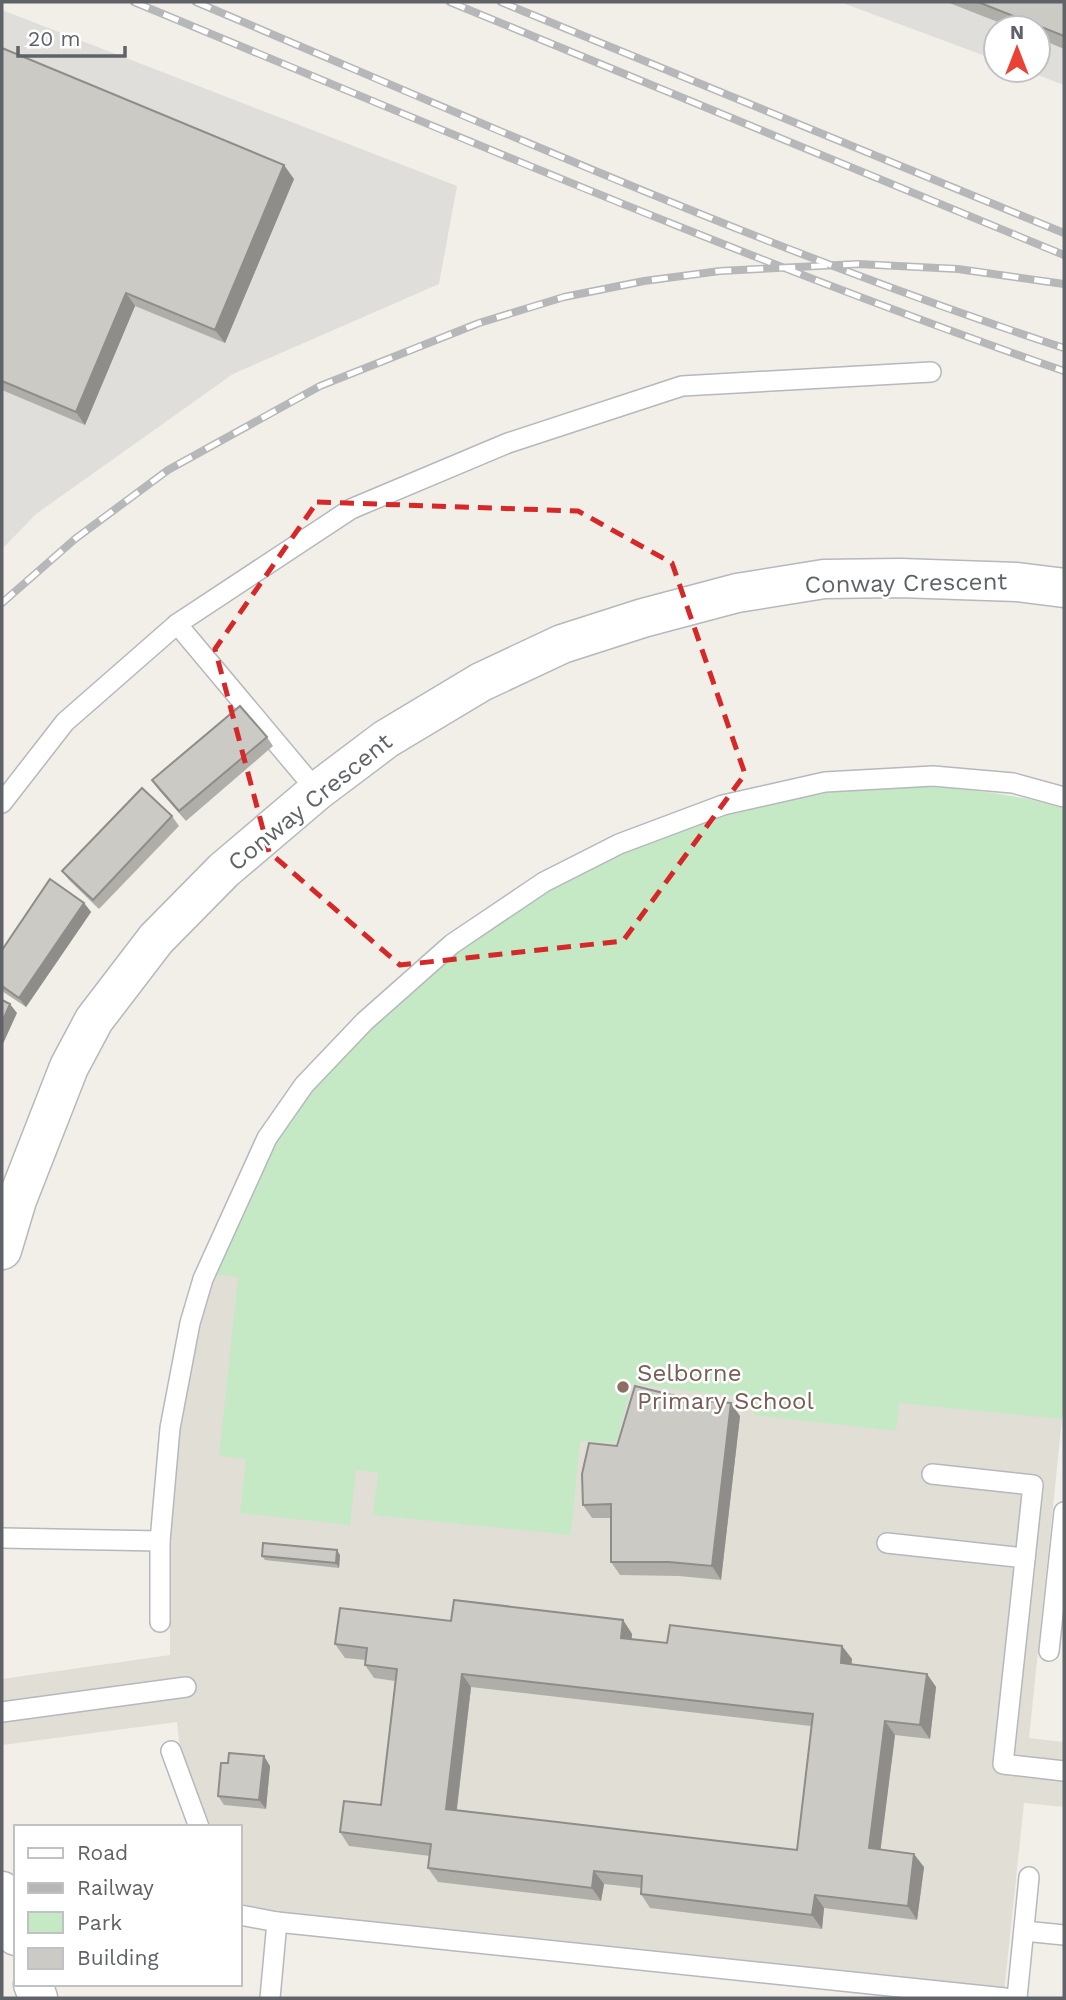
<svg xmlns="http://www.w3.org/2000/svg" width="1066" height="2000" font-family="'Work Sans',sans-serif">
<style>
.industrial{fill:#e0deda}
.education{fill:#e1ded6}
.green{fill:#c5e8c5}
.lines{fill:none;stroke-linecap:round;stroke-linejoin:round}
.lane-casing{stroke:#b5b8bc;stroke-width:22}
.street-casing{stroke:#b5b8bc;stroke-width:41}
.lane{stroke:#fff;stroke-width:19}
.street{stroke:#fff;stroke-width:38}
.rail-casing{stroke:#b6b7b8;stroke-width:8}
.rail{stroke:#fff;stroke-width:5;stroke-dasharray:16;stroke-linecap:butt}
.wall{fill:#afaea9;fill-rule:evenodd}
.shaded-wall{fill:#8f8d8a}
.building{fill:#cccac5;stroke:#8f8d8a;stroke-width:2;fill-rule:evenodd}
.marked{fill:none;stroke:#d62828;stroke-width:5;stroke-dasharray:14 9;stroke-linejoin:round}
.education-dot{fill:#8d6e63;stroke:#fff;stroke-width:2.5}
.labels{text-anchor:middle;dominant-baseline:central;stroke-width:5;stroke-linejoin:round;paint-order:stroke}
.street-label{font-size:24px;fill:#5f6368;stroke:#fff}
.education-label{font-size:24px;fill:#785e54;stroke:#fff;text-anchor:start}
</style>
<rect width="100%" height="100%" fill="#f1efe8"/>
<g class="industrial">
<path d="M840,2H1064V85L1024,70H1038V28H996V60Z"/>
<path d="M2,10L457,186L439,284L233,374L36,514L2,549Z"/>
</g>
<path class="education" d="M826,792H988L1064,808V1400L1029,1738L1064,1742V1807L1024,1803L1004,1993L248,1909L240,1901V1827H201L179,1741L177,1722L2,1745V1679L170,1655V1545L184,1374L213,1274Z"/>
<path class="green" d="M881,786C943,786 1004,791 1064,808V1400L1062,1419L899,1403L896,1431L754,1415L755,1399L632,1384L616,1443L580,1441L571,1535L373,1515L378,1473L356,1470L350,1525L240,1513L246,1459L219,1456L238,1277L213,1274L261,1164L310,1089L426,974L548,890L619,853L723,814L776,801Z"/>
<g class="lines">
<g class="lane-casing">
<g id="lane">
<path d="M177,624L317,791"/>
<path d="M2,803L65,722L177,624L351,509L508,443L682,386L931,372"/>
<path d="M932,1474L1033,1485L1003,1764L1064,1771"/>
<path d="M2,1538L160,1541"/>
<path d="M887,1543L1025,1558"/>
<path d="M160,1622V1541L170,1428L190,1323L203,1279L267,1138L304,1085L365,1021L452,944L544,882L619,844L723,805L825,782L933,776L1013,783L1064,797"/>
<path d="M1049,1651L1064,1512"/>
<path d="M2,1712L186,1687"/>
<path d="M171,1751L199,1827"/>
<path d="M240,1915L277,1922L1005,1998"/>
<path d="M1024,1931L1064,1935"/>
<path d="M270,1998L277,1922"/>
<path d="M1017,1998L1029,1877"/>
</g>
</g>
<g class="street-casing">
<g id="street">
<path d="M2,1250L17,1200L69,1067L94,1020L156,939L224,870L317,791L386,739L481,682L562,644L643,618L737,593L824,579L900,578L1017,582L1064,588"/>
<path d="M2,1891L16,1936"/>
<path d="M33,1984L38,1998"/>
</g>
</g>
<use href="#lane" class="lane"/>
<use href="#street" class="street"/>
<g class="rail-casing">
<g id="rail">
<path d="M134,2C442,129 749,262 1064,371"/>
<path d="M196,2C483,123 768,251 1064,348"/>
<path d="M450,2L1064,255"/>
<path d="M501,2L1064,233"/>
<path d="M2,603L75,539L168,470L320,386L479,323L564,297L644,281L720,271L858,264L958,269L1064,284"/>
</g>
</g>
<use href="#rail" class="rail"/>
</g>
<g class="wall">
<path d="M947,2H1064V49L1038,38V28H1013Z"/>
<path d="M2,48L294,179L225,343L135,306L85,425L2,390Z"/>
<path d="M267,737L273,746L186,821L158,789L152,780Z"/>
<path d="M172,816L179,826L99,909L69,880L62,871Z"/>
<path d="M84,903L91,912L26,1007L2,991V950Z"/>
<path d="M740,1416L721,1580L679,1576L620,1575L611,1562V1518H592L583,1505L617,1446Z"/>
<path d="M340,1555L339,1568L265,1560L262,1556Z"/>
<path d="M623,1620L632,1634V1639L667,1643L842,1646L852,1659L851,1665L927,1674L936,1687L930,1739L895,1735L880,1850L924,1867L917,1920L824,1908L822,1929L650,1908L641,1894V1888L604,1884L601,1901L438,1882L428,1868L430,1856L349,1846L340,1832L381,1805L395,1681L374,1678L365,1665L366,1660L345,1658L335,1644L451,1621ZM471,1687L811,1726L797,1850L457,1810Z"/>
<path d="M270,1766L266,1809L224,1805L218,1796Z"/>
</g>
<g class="shaded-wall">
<path d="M284,165L294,179L225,343L215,330Z"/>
<path d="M126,293L135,306L85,425L76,412Z"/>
<path d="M84,903L91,912L26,1007L19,998Z"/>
<path d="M10,1004L17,1013L2,1046V1022Z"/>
<path d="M731,1403L740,1416L721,1580L712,1566Z"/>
<path d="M337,1550L340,1555L339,1568L336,1563Z"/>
<path d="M623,1620L632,1634L630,1651L621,1638Z"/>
<path d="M842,1646L852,1659L850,1677L841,1663Z"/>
<path d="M462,1674L471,1687L455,1823L446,1809Z"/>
<path d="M927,1674L936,1687L930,1739L920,1725Z"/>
<path d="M885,1721L895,1735L879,1862L869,1848Z"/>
<path d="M264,1756L270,1766L266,1809L259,1800Z"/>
<path d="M914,1854L924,1867L917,1920L908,1906Z"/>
<path d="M594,1871L604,1884L601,1901L592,1888Z"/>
<path d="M815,1895L824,1908L822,1929L812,1915Z"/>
</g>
<g class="building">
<path d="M978,2H1064V36Z"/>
<path d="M2,48L284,165L215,330L126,293L76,412L2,381Z"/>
<path d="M240,706L267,737L179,811L152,780Z"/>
<path d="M142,788L172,816L93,900L62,871Z"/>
<path d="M50,879L84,903L19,998L2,986V950Z"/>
<path d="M2,1000L10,1004L2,1022Z"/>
<path d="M635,1386L688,1399L731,1403L712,1566L669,1562H611V1504L583,1505L582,1474L589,1443L617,1446Z"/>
<path d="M263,1543L337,1550L336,1563L262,1556Z"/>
<path d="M454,1600L623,1620L621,1638L667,1643L670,1625L842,1646L841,1663L927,1674L920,1725L885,1721L869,1848L914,1854L908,1906L815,1895L812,1915L641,1894L642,1876L594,1871L592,1888L428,1868L431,1844L340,1832L344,1801L381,1805L397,1669L365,1665L367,1648L335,1644L340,1608L451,1621ZM462,1674L813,1714L797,1850L446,1809Z"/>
<path d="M229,1753L264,1756L259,1800L218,1796L221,1763H228Z"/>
</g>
<path class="marked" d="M317,502L578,511L672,563L745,774L623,941L400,965L269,852L215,649Z"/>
<circle class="education-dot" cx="623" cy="1387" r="7"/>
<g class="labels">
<g class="street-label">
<text transform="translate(906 583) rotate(-1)">Conway Crescent</text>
<text transform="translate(310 802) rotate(-39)">Conway Crescent</text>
</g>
<g class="education-label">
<text x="637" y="1373">Selborne<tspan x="637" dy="28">Primary School</tspan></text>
</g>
</g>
<rect width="1066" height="2000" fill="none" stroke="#5f6368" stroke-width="7"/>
<rect x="14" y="1825" width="228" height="161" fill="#ffffff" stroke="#bfc1c3" stroke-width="2"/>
<rect x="28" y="1848" width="35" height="10" fill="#ffffff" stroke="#bfc1c3" stroke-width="2"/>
<text x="77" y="1860" font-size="21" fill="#5f6368">Road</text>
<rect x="28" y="1883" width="35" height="10" fill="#b6b7b8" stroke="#bfc1c3" stroke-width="2"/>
<text x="77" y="1895" font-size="21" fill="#5f6368">Railway</text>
<rect x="28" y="1912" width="35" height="21" fill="#c5e8c5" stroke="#bfc1c3" stroke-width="2"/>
<text x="77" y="1930" font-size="21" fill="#5f6368">Park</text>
<rect x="28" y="1948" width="35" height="21" fill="#cccac5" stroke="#bfc1c3" stroke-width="2"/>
<text x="77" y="1965" font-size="21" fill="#5f6368">Building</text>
<g transform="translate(1017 49)"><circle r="33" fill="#ffffff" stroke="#bfc1c3" stroke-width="2"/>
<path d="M0-5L12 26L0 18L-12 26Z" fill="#ea4335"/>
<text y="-10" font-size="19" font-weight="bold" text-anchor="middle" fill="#5f6368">N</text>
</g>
<path d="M18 46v10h107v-10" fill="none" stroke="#5f6368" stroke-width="3.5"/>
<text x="28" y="46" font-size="21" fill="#5f6368" stroke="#ffffff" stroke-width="5" paint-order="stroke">20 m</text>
</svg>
